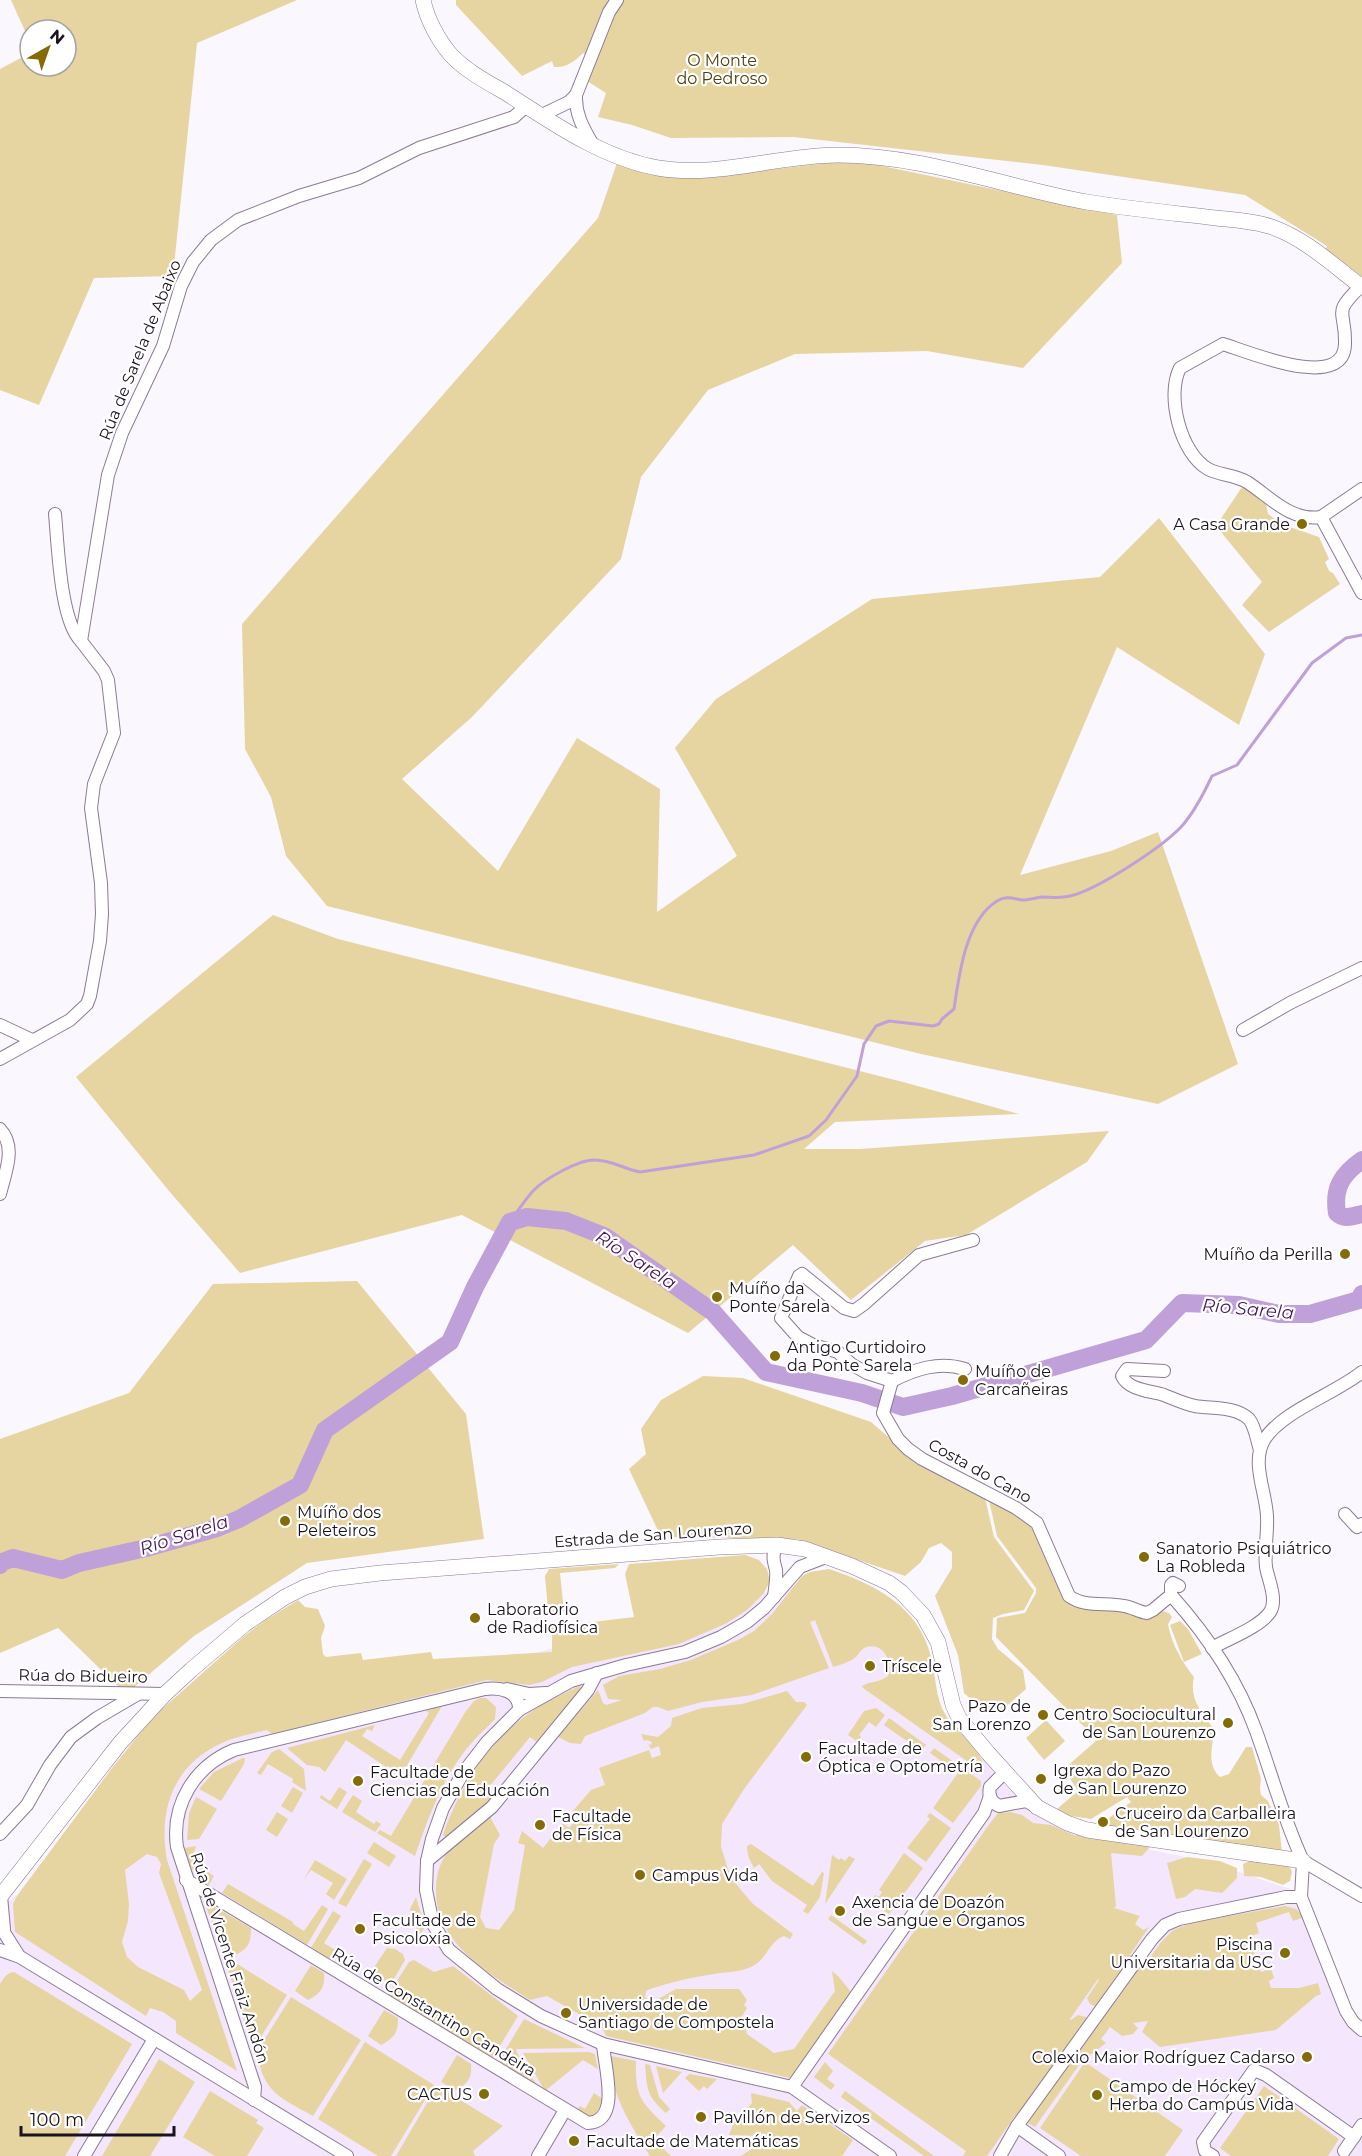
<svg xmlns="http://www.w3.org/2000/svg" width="1362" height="2156" font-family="Montserrat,sans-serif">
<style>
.built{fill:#f3e6fd}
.green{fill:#e6d5a1;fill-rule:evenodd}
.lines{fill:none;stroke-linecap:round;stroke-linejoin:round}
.stream{stroke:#c0a0d8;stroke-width:3}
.river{stroke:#c0a0d8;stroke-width:18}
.minor-casing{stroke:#8b7b96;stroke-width:14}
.tertiary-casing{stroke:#8b7b96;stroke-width:16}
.minor{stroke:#fff;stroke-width:12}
.tertiary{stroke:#fff;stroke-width:15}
.poi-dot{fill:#846b05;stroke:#fff;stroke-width:2}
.labels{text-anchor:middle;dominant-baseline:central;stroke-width:4.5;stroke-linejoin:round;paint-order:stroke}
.park-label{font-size:16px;fill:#4f410e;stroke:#fff}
.street-label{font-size:16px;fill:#19131e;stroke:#fff}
.poi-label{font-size:16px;fill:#19131e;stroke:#fff;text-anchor:start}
.water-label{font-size:18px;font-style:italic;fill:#43195b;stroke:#fff}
</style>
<rect width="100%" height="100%" fill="#fbf7fe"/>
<path class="built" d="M837,1576L943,1715L1027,1809L1054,1825L1084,1836L1209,1862L1296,1891L1352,2029L1362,2037V2156H0V1907L17,1895L141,1732L500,1662L809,1581Z"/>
<g class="green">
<path d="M11,0H297L197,43L173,276L94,278L39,405L0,390V69L30,53V66H66V30H30V42Z"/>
<path d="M456,0H1362V279L1325,251L1327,246L1245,195L1043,165L794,137L671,138L632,125L598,117L606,93L587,81L594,63L583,53C575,61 567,68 554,67L552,61L522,76L456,5Z"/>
<path d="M835,162H863L1117,215L1122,263L1023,368L927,351L795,354L708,390L641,477L621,559L472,717L402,779L498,871L577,738L660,789L657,912L737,856L675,748L716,699L872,599L1100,577L1159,518L1265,654L1239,725L1117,647L1020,875L1111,851L1158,832L1238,1064L1158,1104L921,1054L327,906L286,856L271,797L245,749L242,624L598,218L617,163L718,176Z"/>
<path d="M1244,484L1265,499L1268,514L1284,525L1319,537L1329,559L1325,562L1329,571L1333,573L1340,584L1269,632L1242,605L1262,582L1216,526Z"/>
<path d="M273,915L338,939L903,1082L1019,1114L835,1122L804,1149H860L1109,1131L1087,1162L966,1235L925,1241L851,1300L793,1245L688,1333L462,1215L240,1273L169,1191L76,1077Z"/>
<path d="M357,1281L466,1414L484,1539L307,1563L194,1636L126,1694L58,1628L0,1653V1439L129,1393L213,1284Z"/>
<path d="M703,1376L743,1378L871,1422L909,1455L985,1498L994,1537L1034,1591L1024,1610L1003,1614L993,1618L992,1639L998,1649L1023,1670L1026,1689L1001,1711L980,1707L964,1693L958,1655L935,1596L952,1568V1552L941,1543L929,1548L921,1562L905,1576L797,1539L661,1537L629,1469L646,1454L641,1429L661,1400Z"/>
<path d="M989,1500L1028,1522L1044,1546L1065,1600L1152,1614L1162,1611L1169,1613L1172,1617L1168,1624C1171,1643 1182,1662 1194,1677C1189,1699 1201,1712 1214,1729C1213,1745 1206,1765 1220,1777L1229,1774L1246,1747H1252L1261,1779L1260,1788L1261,1795L1268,1801L1279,1825L1282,1853L1109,1826V1818L1131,1802L1127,1797L1091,1819L1071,1816L1057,1809L1078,1791L1064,1769L1097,1740L996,1637L997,1618L1025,1613L1036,1593V1588L997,1536Z"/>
<path d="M745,1555L759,1560L767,1569L770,1581L764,1593L747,1610L727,1623L679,1644L572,1667L542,1682L529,1685L487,1680L272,1734L267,1730C252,1734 236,1736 222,1743C173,1765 158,1810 167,1860L237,2071L176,2033V2021L163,2012L150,2008L146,2016L15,1932L13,1904L17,1896L112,1768L141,1732L161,1710L243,1637L264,1621L298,1600L305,1607L318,1609L325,1626L321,1638L323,1654L326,1657L361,1653L363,1660L431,1652L433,1659L552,1652V1627L634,1617L625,1574L629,1564ZM147,1854L157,1857L161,1864L159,1873L202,1990L190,2001L184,1990L138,1967L127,1957L122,1942L128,1921L129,1904L125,1870Z"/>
<path d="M619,1564L615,1568L560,1573L564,1612L555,1613L548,1610L545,1576L549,1569Z"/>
<path d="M829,1569C874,1584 919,1606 931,1657C936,1675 935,1697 945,1714C956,1732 987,1753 984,1773L863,1688L862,1686C870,1681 879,1683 888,1676C892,1663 885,1642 866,1647C861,1649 859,1654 856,1657C850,1662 840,1665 833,1667L815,1620L810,1622L829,1668L752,1695L702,1702L668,1711L658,1707H653L645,1713L588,1735L585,1736L581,1744L570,1743L558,1737L598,1690L603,1703L606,1705L622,1700L608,1699L603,1685L619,1676L660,1669L691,1660L738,1640L754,1631L772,1614L802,1576L810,1572Z"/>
<path d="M1180,1621L1188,1629L1202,1654L1184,1662L1170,1625Z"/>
<path d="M579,1686L583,1688L538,1743L530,1737L485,1792L492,1799L446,1837L443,1835C460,1784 492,1737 538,1707C551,1699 566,1693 579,1686Z"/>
<path d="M787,1691L796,1702H804L807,1705L744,1789L722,1824L721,1847L728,1869L736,1884L753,1904L793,1934L790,1939L784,1936C768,1942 767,1960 751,1967C740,1972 725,1972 714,1974C692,1977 671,1982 650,1989L646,1991L645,1997L653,2002L676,1989H739L747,2000L744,2005L747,2008L742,2016L747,2034L774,2053L794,2049L835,1991L832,1971L839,1977L851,1992L790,2078L606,2036L602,2027L547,1996L530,2000C490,1974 436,1944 436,1891C436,1878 438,1867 445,1856C455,1840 476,1828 490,1817L500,1835L494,1844L480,1917L486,1928L499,1930L514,1910L525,1845L518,1843L522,1831L543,1848L563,1823L569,1828L578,1818L572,1812L591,1790L605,1785L599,1768L649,1750L652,1758L661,1755L659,1746L651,1749L648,1744L651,1745L652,1742L647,1740L644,1741L641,1734L658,1737L671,1726L672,1718L702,1708L742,1704Z"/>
<path d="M480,1698H486L496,1707L495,1719C489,1726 481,1732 475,1739C445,1771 429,1815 415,1856L377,1833L380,1830L391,1836L466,1711L474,1701Z"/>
<path d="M442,1706L406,1767L404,1766L400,1773L388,1766L386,1767L346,1740L325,1772L319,1767L307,1765L287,1748L375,1725L372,1731L367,1729L362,1736L400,1760L429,1713L426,1711Z"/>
<path d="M876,1708L885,1715L876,1727L869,1722L859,1735L861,1737L858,1742L848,1735L864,1711Z"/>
<path d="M889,1718L926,1745L921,1751L884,1725Z"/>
<path d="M1046,1720L1065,1741L1044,1760L1026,1738Z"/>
<path d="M934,1748L981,1781V1786L953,1823L933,1808L958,1773L930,1753Z"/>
<path d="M279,1749L304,1769L306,1791L292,1782L293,1779L268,1764L261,1775L257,1773L272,1752Z"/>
<path d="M243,1758H245L244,1764L221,1801L199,1789L214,1772Z"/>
<path d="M293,1787L303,1793L292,1813L281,1806Z"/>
<path d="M339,1787L347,1792L337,1809L320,1798L321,1795L330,1801Z"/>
<path d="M353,1795L362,1801L356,1812L374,1824L376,1821L381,1824L375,1832L342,1812Z"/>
<path d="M196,1797L217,1809L199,1839L187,1840L189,1813Z"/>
<path d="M277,1812L288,1819L277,1837L266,1830Z"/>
<path d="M1010,1812L1022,1815L1033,1823L1051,1825L1076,1836L1078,1831L1150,1847L1142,1856L1111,1853L1116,1906L1114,1908L1140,1916L1135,1924L1143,1930L1149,1927L1130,1955L1149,1959L1162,1941L1172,1931L1180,1927L1190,1923L1285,1906L1296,1909L1304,1917L1293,1921L1289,1912L1256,1923L1259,1933L1249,1937L1261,1972L1271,1969L1274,1978L1269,1981L1271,1988H1299L1318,1983L1321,1994L1316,1996L1276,2030L1160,2047L1142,2032L1148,2021L1133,2023L1138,2028L1133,2034L1122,2036L1110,2027L1101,2039L1106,2043L1082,2061L1035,2127L1015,2116L987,2156H963L966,2151L828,2054L988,1826L998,1813ZM1098,1979L1099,1980L1087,1998L1090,2004L1103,2010L1093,2027L1086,2017L1078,2015L1071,2020L1070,2019Z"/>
<path d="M930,1813L951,1828L926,1862L907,1848L930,1819L927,1816Z"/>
<path d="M374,1842L396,1856L389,1867L367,1853Z"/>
<path d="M751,1844L813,1886L822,1872L824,1873L820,1897L808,1914L803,1911L807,1905L772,1881L759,1864L754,1868C750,1861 747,1854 747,1846Z"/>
<path d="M196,1846L193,1856L195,1863L214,1876L209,1885C194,1876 188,1865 185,1848Z"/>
<path d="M904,1853L923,1868L889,1914L874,1903L876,1900L873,1898L875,1895L879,1897L882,1892L879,1890Z"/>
<path d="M832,1855L839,1860L841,1858L845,1861L849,1856L855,1859L825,1904Z"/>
<path d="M1187,1857L1220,1861L1237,1868V1878L1222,1893L1195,1889L1185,1897L1176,1899L1167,1863Z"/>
<path d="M364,1859L372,1864L346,1907L338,1903Z"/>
<path d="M315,1860L347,1879L334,1900L326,1894L333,1883L311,1870L303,1881Z"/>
<path d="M1252,1860L1264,1864L1289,1865L1292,1872L1290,1881L1283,1885L1261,1877L1244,1876L1243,1864Z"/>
<path d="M228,1884L293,1922V1924L304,1931L322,1905L328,1909L307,1945L222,1893Z"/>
<path d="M416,1897L425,1927L421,1933L417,1931L410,1909Z"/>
<path d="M208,1903L251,1928C251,1943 248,1949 235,1955L221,1946L205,1904Z"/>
<path d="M333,1911L341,1916L324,1943L335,1950L329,1959L311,1948Z"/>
<path d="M831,1915L867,1941L864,1945L828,1919Z"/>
<path d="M387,1948L395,1949L403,1954L405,1960L391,1984L371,1972Z"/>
<path d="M223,1955L287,1995L254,2048Z"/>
<path d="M414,1960L434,1972L453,1966L518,2016L492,2059L388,1995L409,1962Z"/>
<path d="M311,1965L324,1973C325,1988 321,1993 308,2000L295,1991Z"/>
<path d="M14,1972L132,2044L65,2156H0V1984C4,1978 6,1973 14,1972Z"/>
<path d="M291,1997L361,2040L313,2116C298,2107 275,2098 266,2081C261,2073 259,2062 256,2053Z"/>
<path d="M384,2010L398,2018C398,2033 394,2038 381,2045L368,2036Z"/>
<path d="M524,2019L585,2048L517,2049L516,2051L538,2087L498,2062Z"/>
<path d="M365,2042L434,2085L391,2156H378L318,2119Z"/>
<path d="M589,2052L595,2054L598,2069L583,2060L545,2091L523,2053Z"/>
<path d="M457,2055L471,2064C472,2078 468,2084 455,2090L441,2082Z"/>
<path d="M611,2056L636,2061C635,2097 641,2102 666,2126L654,2139L671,2156H650C637,2135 622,2112 615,2089C612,2078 612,2067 611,2056Z"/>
<path d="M159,2059L195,2082L150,2156H102Z"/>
<path d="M825,2062L833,2071L827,2079L835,2085L831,2090L814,2077Z"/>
<path d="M1085,2062L1183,2130L1165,2156H1081L1040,2128Z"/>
<path d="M645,2064L650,2065L659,2097L670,2109L666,2113C646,2096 647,2088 645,2064Z"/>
<path d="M656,2066L682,2072L663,2093Z"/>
<path d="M689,2074L717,2079L707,2089L704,2086L699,2091L685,2078Z"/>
<path d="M437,2086L503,2126L473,2151L475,2156H396Z"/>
<path d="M1264,2086L1339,2139L1328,2156H1231L1220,2148Z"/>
<path d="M210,2091L258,2120L256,2123L264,2128L247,2156H215L183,2137Z"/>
<path d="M845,2091L934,2156H924L841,2097Z"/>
<path d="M594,2093L603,2099V2102L594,2117H588L577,2110L580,2106L585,2109Z"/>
<path d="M751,2093L789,2102L797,2111L802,2105L853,2140L842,2156H741L753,2148L760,2136L729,2135L734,2122L752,2103Z"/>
</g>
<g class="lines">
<path class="stream" d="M510,1222C517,1212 524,1201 533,1191C543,1180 579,1159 595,1160C611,1160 624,1169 640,1172L754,1155L809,1136L826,1120L857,1076L864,1044L876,1026L889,1021L933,1026L939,1024L942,1019L954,1009C959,976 965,921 997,901C1006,895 1014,899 1023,900C1029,900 1035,898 1041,897C1049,897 1057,898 1064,897C1091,895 1162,847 1181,827C1194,813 1204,793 1212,776L1237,765L1312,663L1346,638L1362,635"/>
<g class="river">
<path d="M1362,1160C1342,1174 1333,1188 1337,1213C1344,1220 1353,1216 1362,1214"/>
<path d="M0,1565L2,1562L13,1558L62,1570L79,1563L146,1548L217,1528L239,1519L300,1485L325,1430L450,1342L475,1287L510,1222L527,1217L566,1221L604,1236L713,1312L766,1372L862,1393L903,1407L952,1396L1146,1340L1182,1303L1239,1305L1279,1314H1310L1359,1300L1362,1294"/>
</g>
<g class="minor-casing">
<g id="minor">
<path d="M542,115L569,102L576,95"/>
<path d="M593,145C584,129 575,115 576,95L609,12L617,0"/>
<path d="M1361,286C1331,315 1346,309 1345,344C1344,393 1246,351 1223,344L1180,368C1166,395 1180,453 1208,469C1219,475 1235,475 1247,482C1269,496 1291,522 1321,517L1362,489"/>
<path d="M55,514C58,544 60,621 81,641"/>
<path d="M1321,517L1362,593"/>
<path d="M0,1025L32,1040"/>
<path d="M1243,1030L1290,1003L1362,968"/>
<path d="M0,1059L70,1020L87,1004L90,996L100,941L102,914L101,883L91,808L94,784L114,733L108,680L104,671L81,641L108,475L122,433L163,346L181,286L193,262L211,240L238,220L299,196L359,178L419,148L514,117L526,106"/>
<path d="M0,1129C17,1147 5,1173 0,1194"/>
<path d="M965,1369C939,1361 915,1369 892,1381L867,1373L851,1364L838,1352L813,1345L798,1337L781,1318L799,1276L802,1274L844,1308L854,1311L864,1304L919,1255L973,1240"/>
<path d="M1164,1371L1127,1369L1122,1376C1128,1390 1151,1391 1164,1395C1174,1399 1184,1404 1195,1406C1212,1409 1235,1406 1249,1419C1255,1426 1257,1441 1260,1450"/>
<path d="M892,1381L883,1413L898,1439L908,1449L922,1459L1016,1508L1037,1523L1069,1596C1085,1608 1106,1602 1124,1606C1132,1607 1139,1612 1147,1613L1153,1610L1171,1595"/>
<path d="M1345,1514L1357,1527L1362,1524"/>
<path d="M826,1557L800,1567L764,1608L747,1622L721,1637L685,1652L626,1665L571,1681L519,1710L487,1742L463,1773L443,1808L432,1839L427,1861L426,1890L433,1924L449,1950L497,1989L541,2016L603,2044L792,2087L890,2156"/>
<path d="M1179,1586L1173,1583L1171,1585V1595C1206,1634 1238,1681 1256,1731C1272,1775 1283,1818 1303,1861"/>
<path d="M774,1597C775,1588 777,1578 776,1570C773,1559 772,1555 777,1545"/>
<path d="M1212,1648C1228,1639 1260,1627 1270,1612C1278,1600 1268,1579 1266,1567C1264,1550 1268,1533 1267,1516C1266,1492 1251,1463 1264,1440C1282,1411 1335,1394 1362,1372"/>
<path d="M507,1689L529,1694L546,1693"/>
<path d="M0,1691L165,1694"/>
<path d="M1005,1772L990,1787C988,1796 991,1802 999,1806L1026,1801L1035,1806"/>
<path d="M0,1834L27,1805L50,1765L71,1737L97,1718L138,1694"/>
<path d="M427,1861L492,1807L588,1690L597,1673"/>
<path d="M1303,1861L1301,1897L1346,2011L1353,2022L1362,2030"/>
<path d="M1303,1861L1362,1896"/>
<path d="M186,1880L588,2123C622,2121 604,2066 603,2044"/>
<path d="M1,1896L4,1929"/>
<path d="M5,1934L19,1956"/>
<path d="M0,1950L20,1957L347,2156"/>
<path d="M792,2087L984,1813L990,1796"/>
<path d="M254,2100L255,2087L177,1847C171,1804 195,1766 234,1750L485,1689C500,1687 520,1691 519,1710"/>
<path d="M1017,2126L1059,2156"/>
<path d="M1344,2151L1362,2125"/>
<path d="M84,2156L154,2039"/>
<path d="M538,2156L565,2110"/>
<path d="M1000,2156L1017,2126L1152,1939L1165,1925L1179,1919L1286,1897H1301"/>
<path d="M1213,2156L1205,2151L1203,2142L1254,2070L1266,2075L1354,2137"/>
</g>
</g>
<g class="tertiary-casing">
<g id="tertiary">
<path d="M423,0C427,19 438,40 451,55C466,71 487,82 506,93C553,123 602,158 658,168C718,178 779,155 838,155C923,155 1005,187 1087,202C1130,209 1173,213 1216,218C1234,220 1254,221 1272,227C1306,239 1334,266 1362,287"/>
<path d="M0,1897L120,1743L165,1694L191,1670L245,1624L285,1597L305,1587L331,1579L380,1573L719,1547L777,1545L805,1549L852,1566L889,1583L901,1592L923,1615L938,1642L953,1705L959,1718L988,1753L1037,1807L1067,1823L1087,1830L1303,1861"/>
</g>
</g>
<use href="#minor" class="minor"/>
<use href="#tertiary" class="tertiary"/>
</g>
<g class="poi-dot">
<circle cx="1302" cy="524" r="6"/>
<circle cx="1345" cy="1254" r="6"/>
<circle cx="717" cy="1297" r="6"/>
<circle cx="775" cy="1356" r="6"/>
<circle cx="963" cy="1380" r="6"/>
<circle cx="285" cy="1521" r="6"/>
<circle cx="1144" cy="1557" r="6"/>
<circle cx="475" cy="1618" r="6"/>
<circle cx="870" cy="1666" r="6"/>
<circle cx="1043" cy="1715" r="6"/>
<circle cx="1228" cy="1723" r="6"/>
<circle cx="806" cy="1757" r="6"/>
<circle cx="1041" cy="1779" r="6"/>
<circle cx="358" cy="1781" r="6"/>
<circle cx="1103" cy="1822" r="6"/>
<circle cx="540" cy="1825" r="6"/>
<circle cx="640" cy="1875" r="6"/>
<circle cx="840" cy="1911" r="6"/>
<circle cx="360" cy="1929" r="6"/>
<circle cx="1285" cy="1953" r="6"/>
<circle cx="566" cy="2013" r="6"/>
<circle cx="1307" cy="2057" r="6"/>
<circle cx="484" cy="2094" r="6"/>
<circle cx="1097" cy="2095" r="6"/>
<circle cx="701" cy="2117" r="6"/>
<circle cx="574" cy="2141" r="6"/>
</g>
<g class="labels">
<g class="park-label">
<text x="722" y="60">O Monte<tspan x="722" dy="18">do Pedroso</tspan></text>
</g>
<g class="street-label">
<text transform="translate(140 350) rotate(-68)">Rúa de Sarela de Abaixo</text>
<text transform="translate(980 1471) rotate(29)">Costa do Cano</text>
<text transform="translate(653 1535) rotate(-4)">Estrada de San Lourenzo</text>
<text transform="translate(83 1676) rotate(1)">Rúa do Bidueiro</text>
<text transform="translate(230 1958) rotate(72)">Rúa de Vicente Fraiz Andón</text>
<text transform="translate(434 2012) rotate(31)">Rúa de Constantino Candeira</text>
</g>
<g class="poi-label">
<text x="1290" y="524" text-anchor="end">A Casa Grande</text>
<text x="1333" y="1254" text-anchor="end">Muíño da Perilla</text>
<text x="729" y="1288">Muíño da<tspan x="729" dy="18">Ponte Sarela</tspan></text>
<text x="787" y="1347">Antigo Curtidoiro<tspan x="787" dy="18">da Ponte Sarela</tspan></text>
<text x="975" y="1371">Muíño de<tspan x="975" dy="18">Carcañeiras</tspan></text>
<text x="297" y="1512">Muíño dos<tspan x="297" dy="18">Peleteiros</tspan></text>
<text x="1156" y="1548">Sanatorio Psiquiátrico<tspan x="1156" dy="18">La Robleda</tspan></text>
<text x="487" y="1609">Laboratorio<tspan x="487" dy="18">de Radiofísica</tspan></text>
<text x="882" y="1666">Tríscele</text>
<text x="1031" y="1706" text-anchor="end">Pazo de<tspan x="1031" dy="18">San Lorenzo</tspan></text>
<text x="1216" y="1714" text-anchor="end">Centro Sociocultural<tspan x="1216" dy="18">de San Lourenzo</tspan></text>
<text x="818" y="1748">Facultade de<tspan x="818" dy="18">Óptica e Optometría</tspan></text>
<text x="1053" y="1770">Igrexa do Pazo<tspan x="1053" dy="18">de San Lourenzo</tspan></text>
<text x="370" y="1772">Facultade de<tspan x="370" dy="18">Ciencias da Educación</tspan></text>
<text x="1115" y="1813">Cruceiro da Carballeira<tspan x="1115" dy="18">de San Lourenzo</tspan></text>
<text x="552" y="1816">Facultade<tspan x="552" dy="18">de Física</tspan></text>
<text x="652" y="1875">Campus Vida</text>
<text x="852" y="1902">Axencia de Doazón<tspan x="852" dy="18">de Sangue e Órganos</tspan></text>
<text x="372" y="1920">Facultade de<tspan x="372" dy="18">Psicoloxía</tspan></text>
<text x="1273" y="1944" text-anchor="end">Piscina<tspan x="1273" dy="18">Universitaria da USC</tspan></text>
<text x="578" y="2004">Universidade de<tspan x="578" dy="18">Santiago de Compostela</tspan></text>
<text x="1295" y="2057" text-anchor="end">Colexio Maior Rodríguez Cadarso</text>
<text x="1109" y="2086">Campo de Hóckey<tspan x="1109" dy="18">Herba do Campus Vida</tspan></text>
<text x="472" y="2094" text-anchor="end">CACTUS</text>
<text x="713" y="2117">Pavillón de Servizos</text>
<text x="586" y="2141">Facultade de Matemáticas</text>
</g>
<g class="water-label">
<text transform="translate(636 1260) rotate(33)">Río Sarela</text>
<text transform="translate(1248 1309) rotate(5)">Río Sarela</text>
<text transform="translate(184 1535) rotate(-18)">Río Sarela</text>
</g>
</g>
<g transform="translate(48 48) rotate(40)"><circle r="28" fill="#ffffff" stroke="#a3a1a5" stroke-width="1.5"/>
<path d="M0-4.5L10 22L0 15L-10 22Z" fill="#846b05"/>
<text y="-9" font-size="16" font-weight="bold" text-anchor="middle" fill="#19131e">N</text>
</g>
<path d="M21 2126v9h153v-9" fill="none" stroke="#19131e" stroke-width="3"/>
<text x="30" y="2126" font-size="18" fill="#19131e" stroke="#ffffff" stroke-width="4.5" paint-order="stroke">100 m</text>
</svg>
